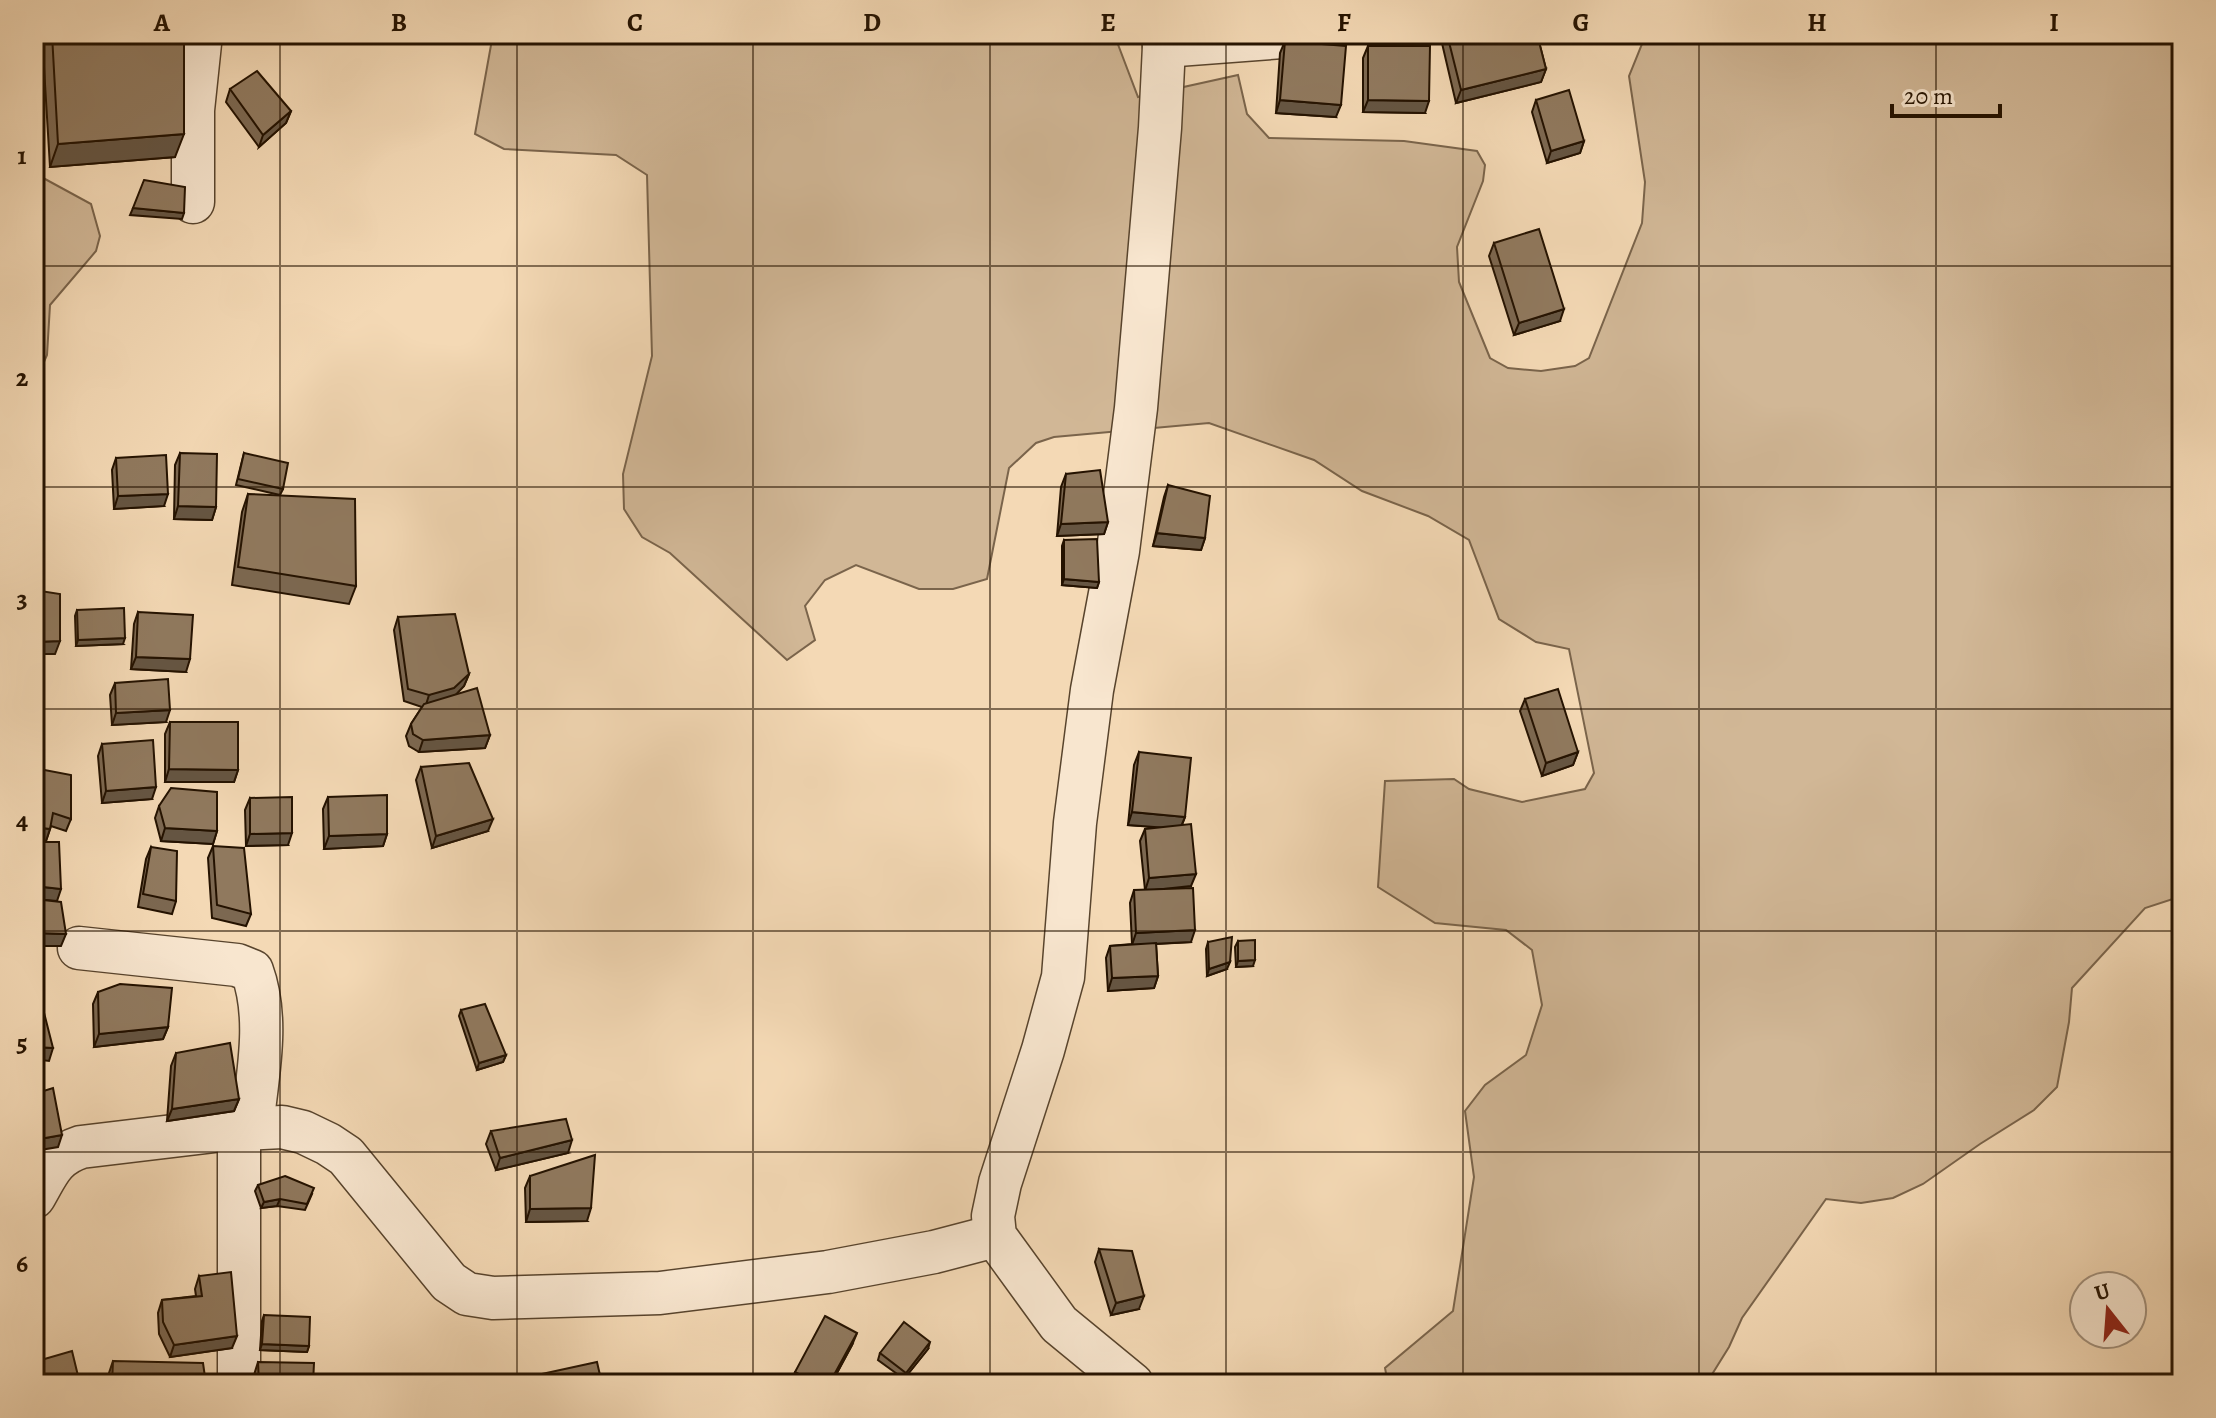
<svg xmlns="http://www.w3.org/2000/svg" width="2216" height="1418" font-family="Alegreya,serif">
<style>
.green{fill:#d1b796;stroke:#7a644b;stroke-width:2}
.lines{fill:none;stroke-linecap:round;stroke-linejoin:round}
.minor-casing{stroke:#58442d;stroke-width:45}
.minor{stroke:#f8e6cf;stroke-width:42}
.wall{fill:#7c6851;stroke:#241200;stroke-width:2}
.shaded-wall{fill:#655542;stroke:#241200;stroke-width:2}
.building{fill:#90795e;stroke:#241200;stroke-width:2}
.grid{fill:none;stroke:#241200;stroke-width:2;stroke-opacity:0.55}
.neatline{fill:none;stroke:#241200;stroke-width:3}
.grid-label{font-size:26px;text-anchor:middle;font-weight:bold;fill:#241200}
</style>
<rect width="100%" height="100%" fill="#f4d9b5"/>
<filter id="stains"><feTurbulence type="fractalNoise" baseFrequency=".0025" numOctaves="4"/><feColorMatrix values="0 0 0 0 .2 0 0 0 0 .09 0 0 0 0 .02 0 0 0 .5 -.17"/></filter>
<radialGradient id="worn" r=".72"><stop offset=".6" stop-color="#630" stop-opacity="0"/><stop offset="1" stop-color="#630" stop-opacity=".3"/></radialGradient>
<g class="green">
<path d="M493,34H1114L1138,97L1238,75L1247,114L1269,138L1404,141L1477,151L1485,165L1483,181L1457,247L1459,282L1490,358L1508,368L1541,371L1575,366L1589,358L1642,223L1645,182L1629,76L1646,34H2182V896L2145,908L2072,988L2069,1022L2057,1087L2034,1110L1980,1144L1923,1184L1893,1198L1861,1203L1826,1199L1742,1318L1729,1347L1706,1384H1499L1455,1380L1438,1384H1388L1385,1368L1453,1311L1474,1177L1465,1111L1485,1085L1526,1055L1542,1005L1532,950L1506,930L1435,923L1378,887L1385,781L1454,779L1469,789L1522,802L1585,789L1594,773L1569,649L1536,642L1499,619L1469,540L1428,516L1362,491L1314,460L1209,423L1054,437L1036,443L1009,468L987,579L953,589H919L856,565L825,580L805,606L815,640L787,660L670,553L642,537L624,509L623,474L652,356L647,175L616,155L504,149L475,134Z"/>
<path d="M34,173L91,204L100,236L96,251L50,305L47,355L40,371L34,373Z"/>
</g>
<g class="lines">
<g class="minor-casing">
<g id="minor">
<path d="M1164,46L1323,34"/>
<path d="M193,202V110L201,34"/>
<path d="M79,948L237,965L252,971C270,1020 257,1077 252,1127"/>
<path d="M34,1197C48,1173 53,1156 81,1147L223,1130L282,1127L303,1132L328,1144L346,1156L449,1282L467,1294L493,1298L660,1293L828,1272L934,1252L995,1236"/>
<path d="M239,1384V1128"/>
<path d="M1132,1384L1059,1324L995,1236L993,1216L1000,1183L1043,1050L1063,977L1075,823L1092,690L1118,551L1136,408L1160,128L1164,46L1163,34"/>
</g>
</g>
<use href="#minor" class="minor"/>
</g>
<g class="wall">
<path d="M42,34H184L175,157L50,167Z"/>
<path d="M1442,34H1537L1546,69L1541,82L1456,103L1441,39Z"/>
<path d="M1285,41L1336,117L1276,113L1280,53Z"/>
<path d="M1368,46L1425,113L1363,112V58Z"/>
<path d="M230,89L291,111L286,123L259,147L226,102Z"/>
<path d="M1536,100L1584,141L1580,153L1547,163L1532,112Z"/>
<path d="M1494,243L1560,321L1514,335L1489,256Z"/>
<path d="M180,453L216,507L212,520L174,519L175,465Z"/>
<path d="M244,453L283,489L280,495L236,485Z"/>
<path d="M116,458L164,506L114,509L112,470Z"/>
<path d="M1066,474L1108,522L1104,534L1057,536L1061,487Z"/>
<path d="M1168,485L1205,538L1201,550L1153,546L1164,497Z"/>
<path d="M248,494L356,586L349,604L232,585L242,512Z"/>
<path d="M1064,540L1099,582L1097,588L1062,585V546Z"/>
<path d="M77,610L123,644L76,646L75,616Z"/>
<path d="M138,612L186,672L131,669L134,624Z"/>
<path d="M398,617L469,674L464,686L456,694L490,735L485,748L419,752L409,746L406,736L411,724L422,707L404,701L394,630Z"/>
<path d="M115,683L166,722L112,725L110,695Z"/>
<path d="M1525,699L1578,752L1573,765L1542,776L1520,711Z"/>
<path d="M170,722L238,770L234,782H165V734Z"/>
<path d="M102,744L152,799L102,803L98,756Z"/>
<path d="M1139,752L1185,817L1182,825L1191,886L1161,889L1191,942L1156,944L1158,976L1154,988L1108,991L1106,958L1110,946L1132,944L1130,903L1134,890H1145L1140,841L1145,829L1159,827L1128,825L1134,765Z"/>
<path d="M421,767L488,831L432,848L416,780Z"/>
<path d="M34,768L71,819L66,831L51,826L46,841L34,840Z"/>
<path d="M328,797L387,834L383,846L324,849L323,809Z"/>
<path d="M250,798L288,845L246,846L245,810Z"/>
<path d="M159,806L217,831L213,844L161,841L155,818Z"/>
<path d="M213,846L251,914L246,926L212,918L208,858Z"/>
<path d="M151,847L176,901L172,914L138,907L146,859Z"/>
<path d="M1238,941L1253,966L1236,967L1235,947Z"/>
<path d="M1208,942L1227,969L1207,976L1206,949Z"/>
<path d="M98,992L168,1027L163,1039L94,1047L93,1004Z"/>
<path d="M461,1010L506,1055L503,1062L477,1070L459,1016Z"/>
<path d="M176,1053L239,1099L234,1111L167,1121L171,1066Z"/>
<path d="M491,1131L568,1153L496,1170L486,1144Z"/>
<path d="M530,1176L587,1221L526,1222L525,1188Z"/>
<path d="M258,1185L312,1194L305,1210L277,1206L261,1208L255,1191Z"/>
<path d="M1099,1249L1139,1309L1111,1315L1095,1262Z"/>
<path d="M199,1276L232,1348L170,1357L159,1334L158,1313L162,1300L196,1296L195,1289Z"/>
<path d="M264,1315L309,1346L307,1352L260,1350L262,1321Z"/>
<path d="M852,1345L831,1384H791L795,1372Z"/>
<path d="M928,1349L904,1379L878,1360L880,1353Z"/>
<path d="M113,1361L206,1384H108L109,1373Z"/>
<path d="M258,1362L313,1384H254V1375Z"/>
</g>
<g class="shaded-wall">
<path d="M437,34H454L435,38Z"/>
<path d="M1546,69L1541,82L1456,103L1461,90Z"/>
<path d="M1280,100L1341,105L1336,117L1276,113Z"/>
<path d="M1368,100L1429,101L1425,113L1363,112Z"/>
<path d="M291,111L286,123L259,147L263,135Z"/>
<path d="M184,134L175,157L50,167L58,144Z"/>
<path d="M1584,141L1580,153L1547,163L1551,151Z"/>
<path d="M133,208L184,213L182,219L130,215Z"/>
<path d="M1564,309L1560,321L1514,335L1519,323Z"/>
<path d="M168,494L164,506L114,509L118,496Z"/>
<path d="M178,506L216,507L212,520L174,519Z"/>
<path d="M1108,522L1104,534L1057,536L1061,524Z"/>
<path d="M1157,533L1205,538L1201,550L1153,546Z"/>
<path d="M1064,579L1099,582L1097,588L1062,585Z"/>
<path d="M125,638L123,644L76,646L78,640Z"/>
<path d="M60,641L55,654H34V642Z"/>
<path d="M136,657L190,659L186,672L131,669Z"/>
<path d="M469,674L464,686L450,701L425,708L429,695Z"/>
<path d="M170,710L166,722L112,725L116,713Z"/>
<path d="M490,735L485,748L419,752L423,740Z"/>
<path d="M1578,752L1573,765L1542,776L1546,763Z"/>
<path d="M169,769L238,770L234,782H165Z"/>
<path d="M156,787L152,799L102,803L106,791Z"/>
<path d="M1132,812L1185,817L1180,829L1128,825Z"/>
<path d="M493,819L488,831L432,848L436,836Z"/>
<path d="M34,827L50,829L46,841L34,840Z"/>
<path d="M165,828L217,831L213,844L161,841Z"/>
<path d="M292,833L288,845L246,846L250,834Z"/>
<path d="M387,834L383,846L324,849L329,836Z"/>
<path d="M1196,874L1191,886L1145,891L1149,878Z"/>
<path d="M34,886L61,889L57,901L34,899Z"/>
<path d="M1195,930L1191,942L1132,945L1136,933Z"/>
<path d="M34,933L66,934L61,946H34Z"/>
<path d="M1255,960L1253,966L1236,967L1238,961Z"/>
<path d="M1230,962L1227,969L1207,976L1209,969Z"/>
<path d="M1158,976L1154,988L1108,991L1112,978Z"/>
<path d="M168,1027L163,1039L94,1047L99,1034Z"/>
<path d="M34,1047L53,1048L49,1061L34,1059Z"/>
<path d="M506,1055L503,1062L477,1070L479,1063Z"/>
<path d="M239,1099L234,1111L167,1121L172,1109Z"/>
<path d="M62,1135L58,1147L34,1151V1140Z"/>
<path d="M572,1140L568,1153L496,1170L500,1158Z"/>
<path d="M280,1199L277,1206L261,1208L264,1202Z"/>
<path d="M591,1208L587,1221L526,1222L530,1209Z"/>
<path d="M1144,1296L1139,1309L1111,1315L1116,1303Z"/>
<path d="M857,1333L852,1345L831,1384H829Z"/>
<path d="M237,1336L232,1348L170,1357L174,1345Z"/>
<path d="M40,1339L36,1352H34V1341Z"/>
<path d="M930,1342L928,1349L904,1379L906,1373Z"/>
<path d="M262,1344L309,1346L307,1352L260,1350Z"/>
</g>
<g class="building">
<path d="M52,34H184V134L58,144Z"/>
<path d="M1447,34H1537L1546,69L1461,90Z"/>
<path d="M1285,41L1346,46L1341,105L1280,100Z"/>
<path d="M1368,46H1430L1429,101L1368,100Z"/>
<path d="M257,71L291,111L263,135L230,89Z"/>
<path d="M1569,90L1584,141L1551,151L1536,100Z"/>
<path d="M144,180L185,187L184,213L133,208Z"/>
<path d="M1539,229L1564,309L1519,323L1494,243Z"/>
<path d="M180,453L217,454L216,507L178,506Z"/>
<path d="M244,453L288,463L283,489L238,479Z"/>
<path d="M166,455L168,494L118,496L116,458Z"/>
<path d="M1100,470L1108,522L1061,524L1066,474Z"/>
<path d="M1168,485L1210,496L1205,538L1157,533Z"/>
<path d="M248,494L355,499L356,586L238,567Z"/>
<path d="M1097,539L1099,582L1064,579V540Z"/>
<path d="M34,590L60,594V641L34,642Z"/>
<path d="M124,608L125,638L78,640L77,610Z"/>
<path d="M138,612L193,615L190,659L136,657Z"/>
<path d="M455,614L469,674L454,688L429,695L408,689L398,617Z"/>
<path d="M168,679L170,710L116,713L115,683Z"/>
<path d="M477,688L490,735L423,740L413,734L411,724L424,704Z"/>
<path d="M1558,689L1578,752L1546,763L1525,699Z"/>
<path d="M170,722H238V770L169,769Z"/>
<path d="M153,740L156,787L106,791L102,744Z"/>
<path d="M1139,752L1191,758L1185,817L1132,812Z"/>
<path d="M469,763L493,819L436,836L421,767Z"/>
<path d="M34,768L71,775V819L53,813L50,829L34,827Z"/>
<path d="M171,788L217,792V831L165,828L159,806Z"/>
<path d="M387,795V834L329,836L328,797Z"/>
<path d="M292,797V833L250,834V798Z"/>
<path d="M1191,824L1196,874L1149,878L1145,829Z"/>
<path d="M34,842H59L61,889L34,886Z"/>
<path d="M213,846L244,848L251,914L217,905Z"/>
<path d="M151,847L177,851L176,901L143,894Z"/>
<path d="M1193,888L1195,930L1136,933L1134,890Z"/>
<path d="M34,899L61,902L66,934L34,933Z"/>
<path d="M1232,937L1230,962L1209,969L1208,942Z"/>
<path d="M1255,940V960L1238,961V941Z"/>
<path d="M1156,943L1158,976L1112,978L1110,946Z"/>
<path d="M120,984L172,988L168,1027L99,1034L98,992Z"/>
<path d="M34,993H39L53,1048L34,1047Z"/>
<path d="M485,1004L506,1055L479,1063L461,1010Z"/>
<path d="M230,1043L239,1099L172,1109L176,1053Z"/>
<path d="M53,1088L62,1135L34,1140V1094Z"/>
<path d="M566,1119L572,1140L500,1158L491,1131Z"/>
<path d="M595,1155L591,1208L530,1209V1176Z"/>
<path d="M285,1176L314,1188L307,1204L280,1199L264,1202L258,1185Z"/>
<path d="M1099,1249L1132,1251L1144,1296L1116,1303Z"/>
<path d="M231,1272L237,1336L174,1345L163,1322L162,1300L202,1296L199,1276Z"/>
<path d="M34,1313L40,1339L34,1341Z"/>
<path d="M264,1315L310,1317L309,1346L262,1344Z"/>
<path d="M825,1316L857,1333L829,1384H817L795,1372Z"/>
<path d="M904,1322L930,1342L906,1373L880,1353Z"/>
<path d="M72,1351L80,1384H34V1362Z"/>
<path d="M113,1361L203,1363L206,1384H112Z"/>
<path d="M258,1362L314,1363L313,1384H259Z"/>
<path d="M597,1362L602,1384H539L537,1375Z"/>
</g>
<path class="grid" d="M280,34V1384M517,34V1384M753,34V1384M990,34V1384M1226,34V1384M1463,34V1384M1699,34V1384M1936,34V1384M34,266H2182M34,487H2182M34,709H2182M34,931H2182M34,1152H2182"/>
<rect width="2216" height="1418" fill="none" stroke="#f4d9b5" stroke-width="88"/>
<g transform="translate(2108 1310) rotate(343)"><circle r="38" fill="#f8e6cf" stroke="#a3917c" stroke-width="2"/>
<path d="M0-6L14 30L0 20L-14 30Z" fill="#8f2418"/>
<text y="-12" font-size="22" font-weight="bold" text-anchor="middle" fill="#241200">U</text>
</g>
<path d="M1892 104v12h108v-12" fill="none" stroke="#241200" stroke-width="4"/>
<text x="1904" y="104" font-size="24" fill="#241200" stroke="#f8e6cf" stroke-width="6" paint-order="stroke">20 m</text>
<rect x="44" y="44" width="2128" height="1330" class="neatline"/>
<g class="grid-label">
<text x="162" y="31">A</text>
<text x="399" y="31">B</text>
<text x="635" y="31">C</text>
<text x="872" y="31">D</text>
<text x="1108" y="31">E</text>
<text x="1344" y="31">F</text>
<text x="1581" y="31">G</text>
<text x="1817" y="31">H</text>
<text x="2054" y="31">I</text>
<text x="22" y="164">1</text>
<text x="22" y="386">2</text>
<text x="22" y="607">3</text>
<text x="22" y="829">4</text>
<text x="22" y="1051">5</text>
<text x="22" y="1272">6</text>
</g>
<rect width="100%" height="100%" filter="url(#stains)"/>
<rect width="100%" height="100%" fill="url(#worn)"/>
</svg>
